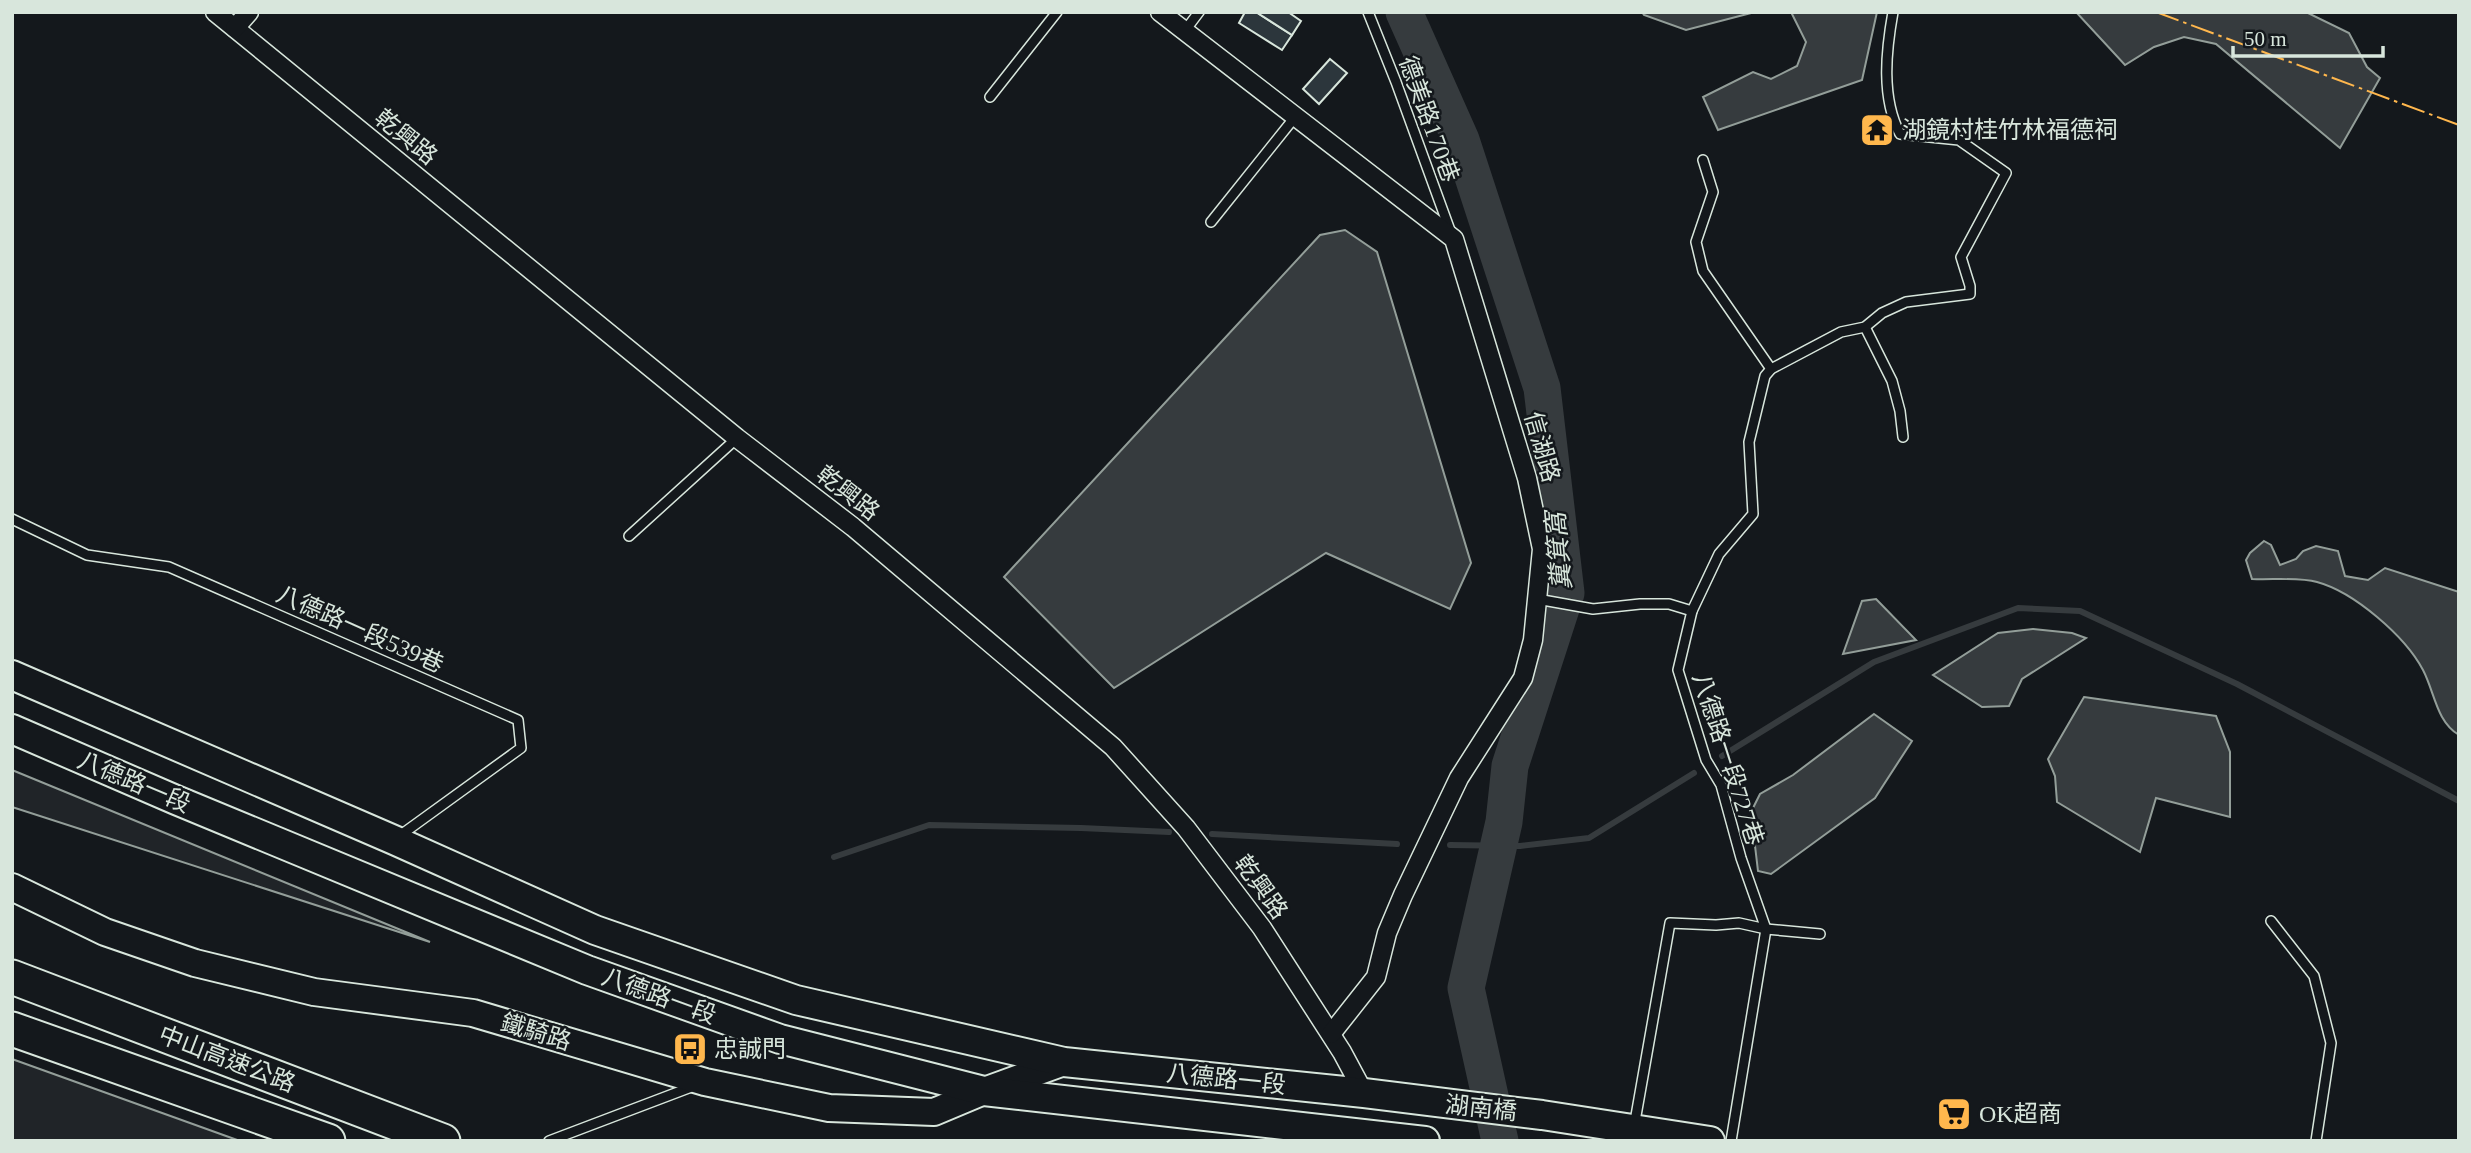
<svg xmlns="http://www.w3.org/2000/svg" width="2471" height="1153" font-family="'Times New Roman','Noto Sans TC',serif">
<style>
.green{fill:#202428;stroke:#939e99;stroke-width:2}
.water{fill:#363b3e;stroke:#939e99;stroke-width:2}
.lines{fill:none;stroke-linecap:round;stroke-linejoin:round}
.stream{stroke:#363b3e;stroke-width:6}
.river{stroke:#363b3e;stroke-width:37}
.building{fill:#2c363c;stroke:#d8e6dc;stroke-width:2}
.lane-casing{stroke:#d8e6dc;stroke-width:12}
.street-casing{stroke:#d8e6dc;stroke-width:21}
.secondary-casing{stroke:#d8e6dc;stroke-width:30}
.primary-casing{stroke:#d8e6dc;stroke-width:32}
.highway-casing{stroke:#d8e6dc;stroke-width:37}
.lane{stroke:#14181c;stroke-width:9}
.street{stroke:#14181c;stroke-width:18}
.secondary{stroke:#14181c;stroke-width:26}
.primary{stroke:#14181c;stroke-width:28}
.highway{stroke:#14181c;stroke-width:33}
.power{stroke:#ffb74d;stroke-width:2;stroke-dasharray:24 5 3.5 5;stroke-linecap:butt}
.labels{text-anchor:middle;dominant-baseline:central;stroke-width:5;stroke-linejoin:round;paint-order:stroke}
.street-label{font-size:24px;fill:#d8e6dc;stroke:#14181c}
.poi-label{font-size:24px;fill:#d8e6dc;stroke:#14181c;text-anchor:start}
.water-label{font-size:26px;font-style:italic;fill:#d8e6dc;stroke:#14181c}
</style>
<rect width="100%" height="100%" fill="#14181c"/>
<g class="green">
<path d="M12,770L430,942L12,807Z"/>
<path d="M12,1059L240,1141H12Z"/>
</g>
<g class="water">
<path d="M1642,12H1755L1686,30L1644,15Z"/>
<path d="M1791,12H1877L1862,80L1718,130L1703,97L1753,72L1771,79L1797,66L1806,42Z"/>
<path d="M2076,12H2306L2349,33L2367,67L2380,78L2340,148L2216,44L2184,37L2154,47L2125,65Z"/>
<path d="M1345,230L1377,252L1471,563L1450,609L1326,553L1114,688L1004,577L1320,235Z"/>
<path d="M2264,541L2271,545L2280,565L2296,559L2303,551L2316,546L2338,551L2345,576L2368,580L2385,568L2459,592V735C2436,721 2435,693 2423,670C2405,636 2354,592 2317,582C2299,577 2271,580 2252,579L2246,560L2250,553Z"/>
<path d="M1876,599L1916,640L1843,654L1862,601Z"/>
<path d="M2033,629L2072,633L2086,638L2022,679L2009,706L1982,707L1933,675L1998,633Z"/>
<path d="M2084,697L2216,716L2230,752V817L2156,798L2140,852L2057,802L2055,776L2048,759Z"/>
<path d="M1874,714L1912,741L1875,798L1771,874L1758,871L1751,812L1760,794L1793,775Z"/>
</g>
<g class="lines">
<g class="stream">
<path d="M1722,756L1874,662L2018,608L2080,611L2237,684L2459,801"/>
<path d="M1212,834L1397,844"/>
<path d="M1450,845L1520,846L1589,838L1694,773"/>
<path d="M834,857L929,825L1081,828L1169,832"/>
</g>
<path class="river" d="M1404,12L1461,140L1542,388L1566,593L1510,766L1504,822L1466,988L1500,1141"/>
</g>
<g class="building">
<path d="M1245,12H1256L1292,35L1282,50L1239,23Z"/>
<path d="M1256,12H1288L1301,21L1292,35Z"/>
<path d="M1330,59L1347,73L1319,104L1303,89Z"/>
<path d="M1872,121H1882L1883,138L1873,139Z"/>
</g>
<g class="lines">
<g class="lane-casing">
<g id="lane">
<path d="M1368,12L1396,82L1451,233"/>
<path d="M1184,32L1199,12"/>
<path d="M990,97L1057,12"/>
<path d="M1703,160L1713,192L1696,242L1703,271L1771,369"/>
<path d="M1211,222L1295,117"/>
<path d="M1865,327L1892,381L1900,411L1903,437"/>
<path d="M12,519L87,555L169,567L518,720L521,748L398,837"/>
<path d="M629,536L737,438"/>
<path d="M1537,599L1593,609L1640,604H1669L1692,611"/>
<path d="M2271,921L2314,976L2331,1043L2316,1141"/>
<path d="M1634,1127L1670,923L1716,925L1739,923L1766,929L1820,934"/>
<path d="M549,1141L694,1086"/>
<path d="M1731,1141L1766,929L1741,858L1721,785L1706,760L1678,670L1692,611L1719,554L1753,514L1749,442L1765,376L1771,369L1841,332L1865,327L1882,313L1906,302L1970,294V286L1961,257L2006,173L1959,140L1900,134C1881,98 1886,51 1893,12"/>
</g>
</g>
<g class="street-casing">
<g id="street">
<path d="M215,12L737,438L853,527L1113,747L1186,828L1262,928L1342,1052L1364,1093"/>
<path d="M1160,12L1454,239L1527,478L1542,549L1533,640L1523,678L1459,778L1403,895L1387,933L1376,977L1331,1034"/>
<path d="M235,28L249,12"/>
</g>
</g>
<g class="secondary-casing">
<path id="secondary" d="M12,887L105,932L195,963L314,992L473,1013L705,1082L829,1108L934,1112L984,1091L1064,1062"/>
</g>
<g class="primary-casing">
<g id="primary">
<path d="M12,675L394,840L595,930L796,1000L1064,1062L1364,1093L1542,1115L1710,1141"/>
<path d="M12,729L176,800L587,970L780,1039L984,1091L1425,1141"/>
</g>
</g>
<g class="highway-casing">
<g id="highway">
<path d="M12,977L443,1141"/>
<path d="M12,1029L328,1141"/>
</g>
</g>
<use href="#lane" class="lane"/>
<use href="#street" class="street"/>
<use href="#secondary" class="secondary"/>
<use href="#primary" class="primary"/>
<use href="#highway" class="highway"/>
<path class="power" d="M2156,12L2459,125"/>
</g>
<defs>
<g id="temple-square" transform="scale(1.75)"><rect x="-9" y="-9" width="18" height="18" rx="4" fill="#ffb74d" stroke="#14181c"/><path d="M0-6L5-2H3V0L6.5 2.5H4V6H1.5V3h-3V6H-4V2.5H-6.5L-3 0V-2H-5Z" fill="#111"/></g>
<g id="bus-square" transform="scale(1.75)"><rect x="-9" y="-9" width="18" height="18" rx="4" fill="#ffb74d" stroke="#14181c"/><path d="M-5-6H5V4H4V6H2V4H-2V6H-4V4H-5ZM-3.5-4V0h7V-4ZM-3.5 1.2v1.5H-2V1.2ZM2 1.2v1.5H3.5V1.2Z" fill="#111"/></g>
<g id="supermarket-square" transform="scale(1.75)"><rect x="-9" y="-9" width="18" height="18" rx="4" fill="#ffb74d" stroke="#14181c"/><path d="M-6-5.5h2.5l.6 2H6L4.5 2H-2.5L-4.4-4H-6ZM-1.5 3.2a1.3 1.3 0 1 0 .1 0ZM3 3.2a1.3 1.3 0 1 0 .1 0Z" fill="#111"/></g>
</defs>
<g fill-rule="evenodd">
<use href="#temple-square" x="1877" y="130"/>
<use href="#bus-square" x="690" y="1049"/>
<use href="#supermarket-square" x="1954" y="1114"/>
</g>
<g class="labels">
<g class="street-label">
<text transform="translate(1429 119) rotate(70)">德美路170巷</text>
<text transform="translate(406 137) rotate(39)">乾興路</text>
<text transform="translate(1542 447) rotate(74)">信湖路</text>
<text transform="translate(848 493) rotate(38)">乾興路</text>
<text transform="translate(360 629) rotate(24)">八德路一段539巷</text>
<text transform="translate(1728 759) rotate(72)">八德路一段727巷</text>
<text transform="translate(134 782) rotate(23)">八德路一段</text>
<text transform="translate(1261 887) rotate(54)">乾興路</text>
<text transform="translate(659 996) rotate(20)">八德路一段</text>
<text transform="translate(536 1032) rotate(17)">鐵騎路</text>
<text transform="translate(227 1059) rotate(21)">中山高速公路</text>
<text transform="translate(1226 1079) rotate(6)">八德路一段</text>
<text transform="translate(1481 1108) rotate(6)">湖南橋</text>
</g>
<g class="poi-label">
<text x="1902" y="130">湖鏡村桂竹林福德祠</text>
<text x="714" y="1049">忠誠門</text>
<text x="1979" y="1114">OK超商</text>
</g>
<g class="water-label">
<text transform="translate(1559 551) rotate(-95)">糞箕窩</text>
</g>
</g>
<rect width="2471" height="1153" fill="none" stroke="#d8e6dc" stroke-width="28"/>
<path d="M2233 46v10h150v-10" fill="none" stroke="#d8e6dc" stroke-width="3.5"/>
<text x="2244" y="46" font-size="21" fill="#d8e6dc" stroke="#14181c" stroke-width="5" paint-order="stroke">50 m</text>
</svg>
